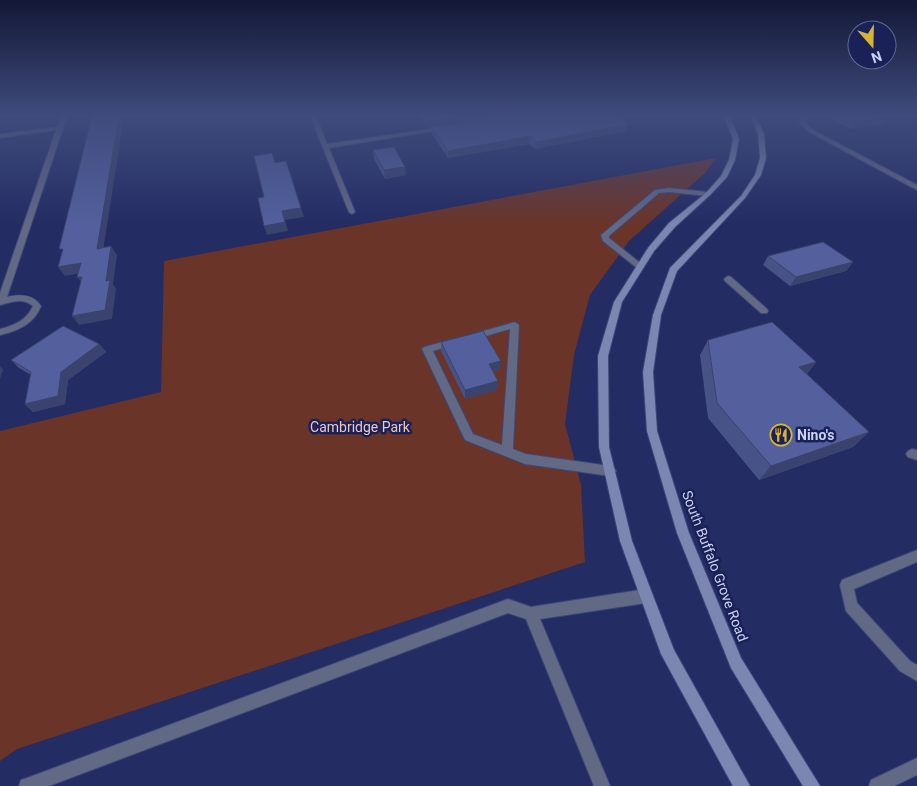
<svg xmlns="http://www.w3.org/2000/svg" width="917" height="786" font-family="Roboto,sans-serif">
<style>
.green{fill:#6b3428}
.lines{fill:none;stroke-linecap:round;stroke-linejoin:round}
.lane-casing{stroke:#3e477a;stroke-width:2}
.street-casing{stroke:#3e477a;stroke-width:2}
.secondary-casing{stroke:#3e477a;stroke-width:2}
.lane{fill:#626984;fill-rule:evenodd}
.street{fill:#626984;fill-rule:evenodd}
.secondary{fill:#7c87b1;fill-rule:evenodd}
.wall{fill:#475387}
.shaded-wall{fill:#3a436e}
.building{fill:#53609d;stroke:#3a436e}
.labels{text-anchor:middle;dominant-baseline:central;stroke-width:5;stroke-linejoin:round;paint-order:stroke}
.park-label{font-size:14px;fill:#f1c6bd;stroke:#1a2157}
.poi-label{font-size:14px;font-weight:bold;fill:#c9d2f4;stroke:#1a2157;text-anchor:start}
.street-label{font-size:14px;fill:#c9d2f4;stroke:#1a2157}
</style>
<rect width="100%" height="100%" fill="#232c63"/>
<path class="green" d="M716,158L706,172L629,241L590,295L574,355L565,424L581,485L585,562L17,749L0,761V431L161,392L164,261Z"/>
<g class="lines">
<g class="lane-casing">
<g id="lane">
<path d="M669,188L708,192L711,194L708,196L669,192L659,193L609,236V238L644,266L643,268H637L603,241L601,235L655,190Z"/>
<path d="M728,276L731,277L767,309L768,311L767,313H761L725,281L724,279Z"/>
<path d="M515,322L519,325L513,449L526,454L610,466L614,468L616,471L614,474L610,476L525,464L465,440L422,349L424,347L453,339L456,340L458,342L456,344L433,351L473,434L502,445L510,329L472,340L467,337L469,335Z"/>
<path d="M912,449L917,450V460L908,457L906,454L908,451Z"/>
<path d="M917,550V562L854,589L857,603L910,661L917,665V681L900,671L846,611L840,585L842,580Z"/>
<path d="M646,589L651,591L653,596L651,601L646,603L540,619L610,786H594L526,619L508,613L49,786H19L21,780L27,778L508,599L531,607Z"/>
<path d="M917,758V775L894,786H869L871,780Z"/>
</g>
</g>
<g class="street-casing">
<g id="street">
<path d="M62,116H67L7,297C20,294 33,294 41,306C34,324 18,331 0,335V329C14,326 27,320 33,306C23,297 11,302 0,305V293L56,130L0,138V134L58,127Z"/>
<path d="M310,116H316L327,144L443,127L446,129L329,148L355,212L352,214L349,212Z"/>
<path d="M802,116H806L805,122L813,130L917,185V190L809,132L799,122Z"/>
</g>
</g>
<g class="secondary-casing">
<g id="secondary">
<path d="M724,116H730L739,139L735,160L727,177L710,195L675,227L654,251L622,302L608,356L609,447L632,541L674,650L750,786H733L661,654L620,541L599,447L598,356L614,302L648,248L669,223L706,193L721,176L729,160L733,139Z"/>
<path d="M751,116H756L764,134L766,158L761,175L745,198L677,271L661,315L653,372L657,431L689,533L741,658L820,786H803L731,668L677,533L647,431L643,372L653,315L670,268L741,196L755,175L760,158L758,134Z"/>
</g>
</g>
<use href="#lane" class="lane"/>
<use href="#street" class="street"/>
<use href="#secondary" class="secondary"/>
</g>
<g class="wall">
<path d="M419,116H616L626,131L535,149L530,144L448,158L432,134L431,128H427Z"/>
<path d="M825,116H887L883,123L851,129Z"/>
<path d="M373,150L406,175L385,179L374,159Z"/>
<path d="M768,256L853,262L846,271L790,286L763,265Z"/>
<path d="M708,340L816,362L807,374L869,432L853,447L759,480L708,418L700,355Z"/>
<path d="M441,342L500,370L493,371L498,381L497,390L465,399L441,351Z"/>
<path d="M99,344L106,352L68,380L65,404L33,412L25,404L31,375L19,368L11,360Z"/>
</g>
<g class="shaded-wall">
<path d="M119,116H124L102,258L97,249Z"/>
<path d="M467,116H518L427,128V121Z"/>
<path d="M887,116L883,123L851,129L856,121Z"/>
<path d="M628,124L626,131L535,149L536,142Z"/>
<path d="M531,136L530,144L448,158V151Z"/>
<path d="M405,167L406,175L385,179L384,170Z"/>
<path d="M301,208L304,217L285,220L288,231L267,235L264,226L282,211Z"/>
<path d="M111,246L117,255L113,284L116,289L112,319L79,325L72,316L106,281Z"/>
<path d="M853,262L846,271L790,286L796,277Z"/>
<path d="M81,263L87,272L65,276L58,267Z"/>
<path d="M77,277H82L84,286Z"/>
<path d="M99,344L106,352L68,380L65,404L33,412L25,404L61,372Z"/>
<path d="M501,361L500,370L488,373L489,364Z"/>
<path d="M816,362L804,378L799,367Z"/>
<path d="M0,366L3,370L0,379Z"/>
<path d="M498,381L497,390L465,399V390Z"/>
<path d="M869,432L853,447L759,480L771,466Z"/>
</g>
<g class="building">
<path d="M92,116H119L97,249L111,246L106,281L110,280L105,310L72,316L82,277H77L81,263L58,267L63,249H59Z"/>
<path d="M423,116H467L427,121Z"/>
<path d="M508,116H616L628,124L536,142L531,136L448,151L431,127Z"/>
<path d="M844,116H887L856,121Z"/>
<path d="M394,147L405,167L384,170L373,150Z"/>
<path d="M272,153L275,163L286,161L301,208L282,211L285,222L264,226L258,198L264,197L254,156Z"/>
<path d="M823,242L853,262L796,277L768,256Z"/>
<path d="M772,322L816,362L799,367L869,432L771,466L717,403L708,340Z"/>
<path d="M63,326L99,344L61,372L58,396L25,404L31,372L11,360Z"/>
<path d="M483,331L501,361L489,364L498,381L465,390L441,342Z"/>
</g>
<linearGradient id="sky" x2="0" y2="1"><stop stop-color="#131836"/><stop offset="0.51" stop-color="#3f4b7c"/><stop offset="1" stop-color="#3f4b7c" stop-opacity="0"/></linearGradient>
<rect width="917" height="226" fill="url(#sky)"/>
<defs>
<g id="restaurant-ring" transform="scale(1.125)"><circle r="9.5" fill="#1a2157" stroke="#d7b434" stroke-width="1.5"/><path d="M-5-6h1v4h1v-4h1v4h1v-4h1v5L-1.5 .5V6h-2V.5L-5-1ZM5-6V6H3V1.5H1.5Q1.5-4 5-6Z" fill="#d7b434"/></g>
</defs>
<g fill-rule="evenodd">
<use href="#restaurant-ring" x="781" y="435"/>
</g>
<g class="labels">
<g class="park-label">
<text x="360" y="427">Cambridge Park</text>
</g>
<g class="poi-label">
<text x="797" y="435">Nino's</text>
</g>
<g class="street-label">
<text transform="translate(715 566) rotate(69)">South Buffalo Grove Road</text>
</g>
</g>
<g transform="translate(872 45) rotate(160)"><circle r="24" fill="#1a2157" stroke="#606896"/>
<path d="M0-4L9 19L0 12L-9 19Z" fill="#d7b434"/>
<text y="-8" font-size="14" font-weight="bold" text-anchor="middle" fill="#c9d2f4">N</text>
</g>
</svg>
